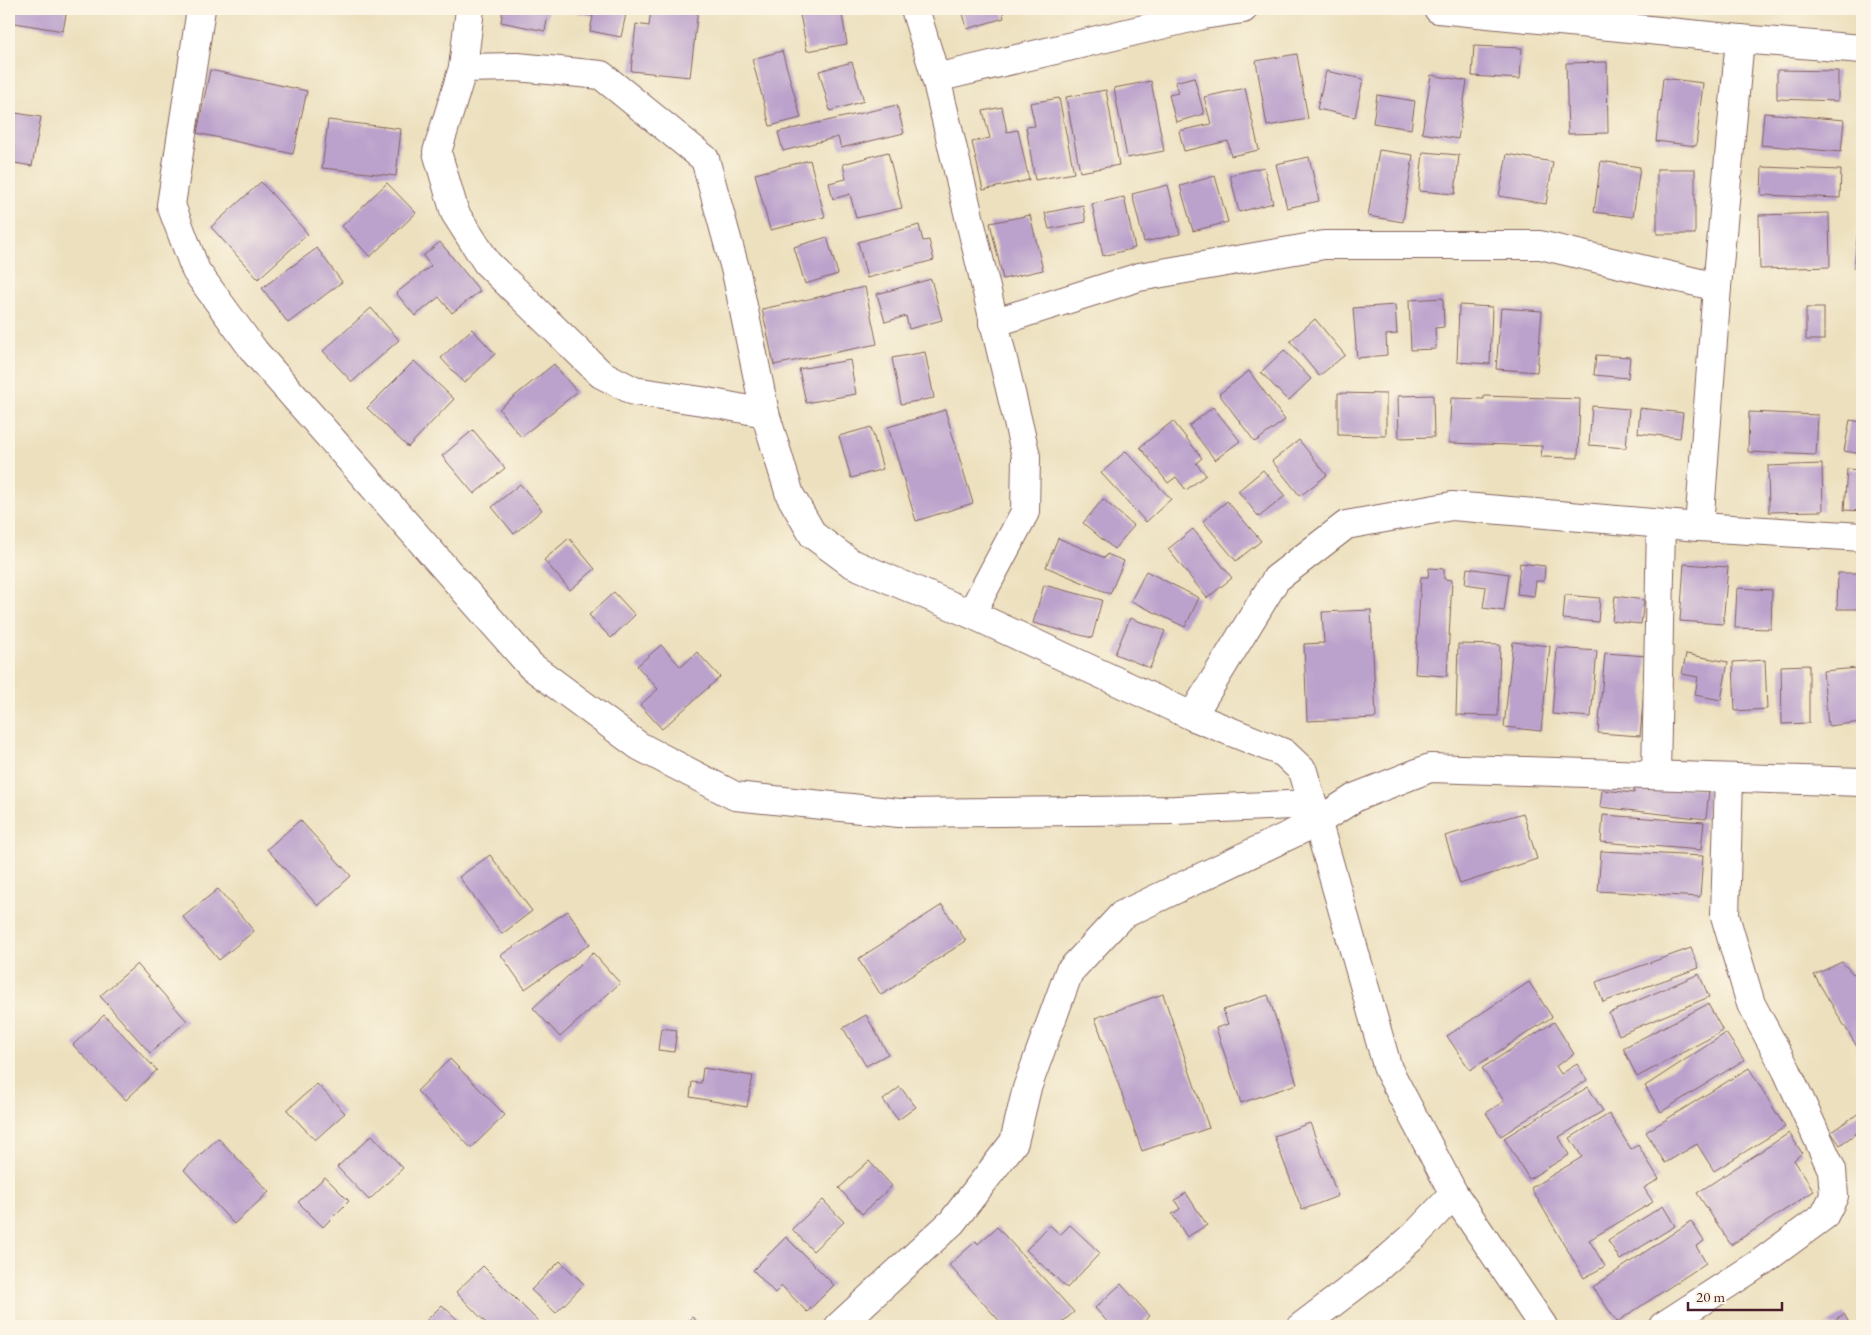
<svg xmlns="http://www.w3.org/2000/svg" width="1871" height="1335" font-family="'EB Garamond',serif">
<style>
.building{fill:#bba2cc}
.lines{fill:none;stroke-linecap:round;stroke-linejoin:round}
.minor-casing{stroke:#83635e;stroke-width:30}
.minor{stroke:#fff;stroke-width:28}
</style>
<rect width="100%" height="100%" fill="#fcf5e5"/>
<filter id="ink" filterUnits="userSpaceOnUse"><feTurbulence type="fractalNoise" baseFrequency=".02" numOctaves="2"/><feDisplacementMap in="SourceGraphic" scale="10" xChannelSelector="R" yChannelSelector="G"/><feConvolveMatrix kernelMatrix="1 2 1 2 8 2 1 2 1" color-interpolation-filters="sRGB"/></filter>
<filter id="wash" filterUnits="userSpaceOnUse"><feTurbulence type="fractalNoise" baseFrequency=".0096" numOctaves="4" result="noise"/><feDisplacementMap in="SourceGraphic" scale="20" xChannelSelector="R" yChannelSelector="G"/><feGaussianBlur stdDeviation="1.12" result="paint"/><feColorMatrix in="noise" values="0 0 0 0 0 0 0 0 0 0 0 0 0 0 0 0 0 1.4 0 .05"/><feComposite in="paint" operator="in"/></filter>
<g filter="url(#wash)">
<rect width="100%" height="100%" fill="#ece0be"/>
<g id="blocks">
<g class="building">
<path d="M9,9H67L63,31L9,22Z"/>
<path d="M503,9H549L545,31L501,22Z"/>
<path d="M578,9H627L621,37L590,31L593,16L577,13Z"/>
<path d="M651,9H698L690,77L631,71L636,24L649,26Z"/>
<path d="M799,9H841L847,44L807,51Z"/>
<path d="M962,9H1002L1004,18L967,29Z"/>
<path d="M1474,46L1522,48L1520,79L1472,76Z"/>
<path d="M782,51L801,118L770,126L752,59Z"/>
<path d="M1297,54L1308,119L1267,126L1256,61Z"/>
<path d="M852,62L864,101L830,111L819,71Z"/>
<path d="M1607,62L1608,133L1568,134L1566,63Z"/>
<path d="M210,70L307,91L293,154L197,133Z"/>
<path d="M1777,70L1838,71V101L1777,99Z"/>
<path d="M1326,71L1363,79L1355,117L1317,109Z"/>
<path d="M1431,75L1467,81L1458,139L1422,133Z"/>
<path d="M1194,77L1204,114L1176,122L1169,95L1178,93L1175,82Z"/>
<path d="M1663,78L1703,83L1696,146L1656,141Z"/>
<path d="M1151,81L1164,151L1127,158L1114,88Z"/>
<path d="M1245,88L1259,150L1231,156L1228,141L1184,151L1179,131L1211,124L1204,97Z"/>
<path d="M1106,90L1119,165L1080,172L1066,97Z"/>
<path d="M1377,95L1415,101L1411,129L1373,123Z"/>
<path d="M1059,98L1074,173L1035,180L1026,127L1035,126L1030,103Z"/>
<path d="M897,105L904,133L841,148L838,137L783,151L778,132Z"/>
<path d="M1002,107L1007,132L1018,130L1029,180L983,190L972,142L990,138L983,111Z"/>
<path d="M9,112L41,117L32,166L9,162Z"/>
<path d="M1764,113L1844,120L1841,152L1761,145Z"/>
<path d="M328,120L401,129L396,176L322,168Z"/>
<path d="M1379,150L1413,155L1403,222L1368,216Z"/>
<path d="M888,152L902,208L856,218L850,194L833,199L829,183L846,179L843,164Z"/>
<path d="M1423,152L1459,155L1455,194L1419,191Z"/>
<path d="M1507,154L1553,162L1546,204L1499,196Z"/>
<path d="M1309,157L1319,201L1287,208L1276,164Z"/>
<path d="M810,160L825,217L770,230L755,174Z"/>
<path d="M1601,161L1640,167L1633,217L1594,212Z"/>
<path d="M1264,167L1273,203L1239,212L1230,175Z"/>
<path d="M1762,167L1841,170L1840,198L1761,195Z"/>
<rect x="1657" y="169" width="38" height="65"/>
<path d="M1215,176L1228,222L1193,231L1180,186Z"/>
<path d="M261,182L308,234L258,279L211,227Z"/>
<path d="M387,183L416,213L370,257L342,226Z"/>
<path d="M1168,185L1180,234L1144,242L1132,194Z"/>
<path d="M1124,197L1135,248L1103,256L1092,204Z"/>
<path d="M1083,205L1086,222L1049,229L1045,213Z"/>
<path d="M1829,213L1830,267L1760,269L1759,215Z"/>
<path d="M1860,213H1862V269L1854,268Z"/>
<path d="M1030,215L1043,270L1003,279L990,223Z"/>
<path d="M919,225L923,241L929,240L934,260L867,278L858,242Z"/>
<path d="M827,237L838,274L805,284L794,247Z"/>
<path d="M440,242L480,291L452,313L439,297L415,316L396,293L431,266L423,256Z"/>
<path d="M317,248L342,282L288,323L262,288Z"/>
<path d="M931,279L942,320L909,329L906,316L885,322L877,294Z"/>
<path d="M865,287L877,344L774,365L762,309Z"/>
<path d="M1443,298L1444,327L1435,328L1436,349L1411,350L1409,300Z"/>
<path d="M1395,305L1397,334L1386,335L1387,355L1357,358L1353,308Z"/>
<path d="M1459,305L1492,307L1490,364L1457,362Z"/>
<path d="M371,308L399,340L352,382L323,351Z"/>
<path d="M1501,308L1542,311L1537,372L1496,369Z"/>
<rect x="1806" y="308" width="18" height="32"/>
<path d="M1315,319L1345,355L1319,376L1290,341Z"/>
<path d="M472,329L495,354L464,383L441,358Z"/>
<path d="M1284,350L1311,379L1288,401L1261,372Z"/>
<path d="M925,352L934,398L901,404L892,358Z"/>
<path d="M1596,355L1630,357L1628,378L1594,375Z"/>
<path d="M850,360L856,394L806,403L799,369Z"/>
<path d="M414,361L454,399L408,447L367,408Z"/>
<path d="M554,364L577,392L521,437L499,409Z"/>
<path d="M1249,371L1285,420L1255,442L1219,394Z"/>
<path d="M1338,393L1386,394V436L1338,435Z"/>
<path d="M1433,395L1434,437L1399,438L1398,396Z"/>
<path d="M1484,396L1580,399L1578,458L1541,457L1542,446L1449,443L1451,398L1484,399Z"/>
<path d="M1592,406L1629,409L1626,448L1589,445Z"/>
<path d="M1213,407L1240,441L1215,460L1189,426Z"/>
<path d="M1640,408L1683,413L1680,438L1638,433Z"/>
<path d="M945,410L973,503L916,521L888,427Z"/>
<path d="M1749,412L1818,415L1816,455L1748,452Z"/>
<path d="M1850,420L1862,422V454L1844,451Z"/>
<path d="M1173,421L1202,458L1196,463L1206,475L1186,490L1176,477L1168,483L1140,447Z"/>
<path d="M871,427L883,469L851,478L839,436Z"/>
<path d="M473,430L505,468L474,494L442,456Z"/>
<path d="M1299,440L1327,475L1300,496L1272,461Z"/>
<path d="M1126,451L1171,499L1146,522L1101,473Z"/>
<path d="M1822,464L1823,511L1769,512L1768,466Z"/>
<path d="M1847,469L1862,470V511L1844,510Z"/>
<path d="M1263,470L1285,496L1259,517L1238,491Z"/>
<path d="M520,484L542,510L514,534L492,507Z"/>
<path d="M1103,499L1134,526L1114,549L1083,523Z"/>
<path d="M1227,501L1261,541L1236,561L1203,521Z"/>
<path d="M1193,529L1232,578L1207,598L1168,549Z"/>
<path d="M569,538L595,569L570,590L544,560Z"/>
<path d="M1058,538L1105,558L1107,554L1124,561L1110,594L1046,567Z"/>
<path d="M1520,563L1545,566L1544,581H1536L1534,596L1517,594Z"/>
<path d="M1684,564L1728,567L1723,624L1680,621Z"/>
<path d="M1429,568L1444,569V579L1452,580L1447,676L1415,674L1421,577H1428Z"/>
<path d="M1467,568L1509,574L1504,611L1483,608L1486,587L1465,584Z"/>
<path d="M1146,571L1199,598L1185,627L1131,601Z"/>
<path d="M1838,573H1862V609H1837Z"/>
<path d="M1044,585L1102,600L1092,638L1033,623Z"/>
<path d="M1737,588L1772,590L1771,629L1735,628Z"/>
<path d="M614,592L635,615L611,638L589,615Z"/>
<path d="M1565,595L1600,598L1598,622L1563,619Z"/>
<path d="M1615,596L1644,600L1641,624L1612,621Z"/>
<path d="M1371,610L1376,718L1307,721L1304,644L1324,643L1322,612Z"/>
<path d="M1130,618L1165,631L1150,668L1115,654Z"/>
<path d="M1513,642L1550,646L1541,731L1504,727Z"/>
<path d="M1458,644L1500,645L1498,716L1456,715Z"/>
<path d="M661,645L681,667L697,652L720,677L662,729L640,705L658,689L637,666Z"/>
<path d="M1557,648L1597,651L1591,717L1552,714Z"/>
<path d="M1605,653L1647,656L1640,736L1598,733Z"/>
<path d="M1686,654L1728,662L1721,700L1695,695L1698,677L1682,674Z"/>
<path d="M1765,660L1767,709L1735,711L1733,662Z"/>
<path d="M1809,665V723L1782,724L1781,666Z"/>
<path d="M1858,668L1862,722L1828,726L1823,671Z"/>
<path d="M1635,782L1709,790L1706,819L1600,807L1602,790L1634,793Z"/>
<path d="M1523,813L1537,859L1460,884L1445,836Z"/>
<path d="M1603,815L1704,822L1701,850L1601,842Z"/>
<path d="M300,820L351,876L318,906L267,849Z"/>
<path d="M1601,851L1703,856L1700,897L1598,891Z"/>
<path d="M490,855L532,911L502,934L459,877Z"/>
<path d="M218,889L254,931L219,960L183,917Z"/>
<path d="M942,905L966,941L881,995L858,959Z"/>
<path d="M568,911L590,944L525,989L501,955Z"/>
<path d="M1691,948L1699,968L1603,1002L1596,982Z"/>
<path d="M593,953L620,983L560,1037L533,1008Z"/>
<path d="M1842,962L1853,974L1862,967V1041L1856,1045L1814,975Z"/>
<path d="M137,964L187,1021L150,1053L100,996Z"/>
<path d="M1699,974L1709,997L1619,1035L1609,1013Z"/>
<path d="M1529,982L1552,1017L1470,1070L1447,1036Z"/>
<path d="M1163,994L1209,1128L1142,1151L1095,1018Z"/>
<path d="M1268,995L1297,1084L1241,1103L1216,1028L1228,1024L1223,1010Z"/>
<path d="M1708,1004L1723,1031L1637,1077L1623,1048Z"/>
<path d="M104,1015L157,1070L126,1100L73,1045Z"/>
<path d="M866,1015L888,1054L866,1066L843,1028Z"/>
<path d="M1554,1022L1574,1054L1556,1066L1561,1074L1577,1064L1587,1080L1501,1136L1486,1113L1504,1101L1482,1068Z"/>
<path d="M661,1028L677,1030L674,1052L658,1050Z"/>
<path d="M1726,1033L1744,1060L1661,1112L1645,1086Z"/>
<path d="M450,1059L505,1115L471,1148L417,1091Z"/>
<path d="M703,1068L753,1076L747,1107L690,1097L692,1082L701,1083Z"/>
<path d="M1749,1068L1785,1127L1714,1171L1697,1144L1665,1163L1646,1132Z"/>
<path d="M317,1084L345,1113L315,1140L287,1110Z"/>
<path d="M900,1087L916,1107L898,1120L883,1100Z"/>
<path d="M1588,1087L1603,1111L1559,1137L1569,1155L1529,1179L1504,1138Z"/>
<path d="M1862,1111V1129L1840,1145L1831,1132Z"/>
<path d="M1609,1114L1631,1149L1638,1145L1659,1179L1644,1188L1653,1202L1589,1240L1605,1266L1584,1278L1531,1188L1582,1157L1570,1138Z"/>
<path d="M1310,1123L1338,1196L1302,1210L1274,1136Z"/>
<path d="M1789,1133L1802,1153L1794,1160L1814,1191L1731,1245L1697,1193Z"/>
<path d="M372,1135L403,1168L369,1200L337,1167Z"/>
<path d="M218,1138L269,1192L234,1224L184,1170Z"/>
<path d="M869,1161L892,1186L862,1214L839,1188Z"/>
<path d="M325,1177L349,1201L323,1227L298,1202Z"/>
<path d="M1186,1193L1207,1225L1187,1237L1172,1214L1180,1209L1175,1200Z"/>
<path d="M823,1200L844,1222L813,1251L792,1229Z"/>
<path d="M1663,1206L1675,1226L1620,1260L1608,1240Z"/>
<path d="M1691,1221L1704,1241L1696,1246L1706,1263L1617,1322L1593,1287Z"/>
<path d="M1050,1225L1060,1235L1070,1225L1100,1253L1067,1288L1026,1250Z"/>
<path d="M997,1227L1074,1312L1058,1326H1004L949,1265L976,1241L978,1244Z"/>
<path d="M786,1237L834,1285L807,1312L782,1286L775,1293L753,1270Z"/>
<path d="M560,1261L584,1284L556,1313L531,1290Z"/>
<path d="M483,1266L543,1326H489L456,1292Z"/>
<path d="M1121,1284L1150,1316L1139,1326H1111L1095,1308Z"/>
<path d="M442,1305L464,1326H421Z"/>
<path d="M1844,1314L1851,1326H1825Z"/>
<path d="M692,1317L702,1326H683Z"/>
</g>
</g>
</g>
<g filter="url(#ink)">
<use href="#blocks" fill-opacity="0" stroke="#83635e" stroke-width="1"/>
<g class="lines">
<g class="minor-casing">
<g id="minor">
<path d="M201,9L171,205L196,271L255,352L531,666L639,746L735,796L899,813L1175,810L1313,804"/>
<path d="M470,9L463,68L437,152L455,213L487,263L601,374L634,391L702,401L765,413"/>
<path d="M915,9L936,78L1026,456L1025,512L971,614L1192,716L1284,753L1303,771L1388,1069L1454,1194L1415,1235L1373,1272L1302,1326"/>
<path d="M1438,9L1740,39L1862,49"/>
<path d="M463,68L517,67L601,75L705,159L736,272L765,413L790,495L813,535L851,563L971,614"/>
<path d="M936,78L1203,15L1243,9"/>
<path d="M993,323L1139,277L1324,245H1540L1717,287"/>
<path d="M1699,527L1717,287L1740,39"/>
<path d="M1192,716L1276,579L1346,525L1452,506L1699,527L1862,537"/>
<path d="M1656,775L1661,524"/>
<path d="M1454,1194L1543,1326"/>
<path d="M839,1326L952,1222L1014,1142L1027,1088L1069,972L1122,915L1317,822L1356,797L1430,768L1862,782"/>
<path d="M1663,1326L1760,1263L1824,1216L1834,1196L1832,1170L1787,1071L1751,1004L1725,916L1729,778"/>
</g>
</g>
<use href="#minor" class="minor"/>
</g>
</g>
<rect width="1871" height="1335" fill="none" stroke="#fcf5e5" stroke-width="30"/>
<path d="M1688 1302v8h94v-8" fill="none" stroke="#4a1f2b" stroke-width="2.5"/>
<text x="1696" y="1302" font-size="15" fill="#4a1f2b" stroke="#fcf5e5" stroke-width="4" paint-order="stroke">20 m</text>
</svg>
